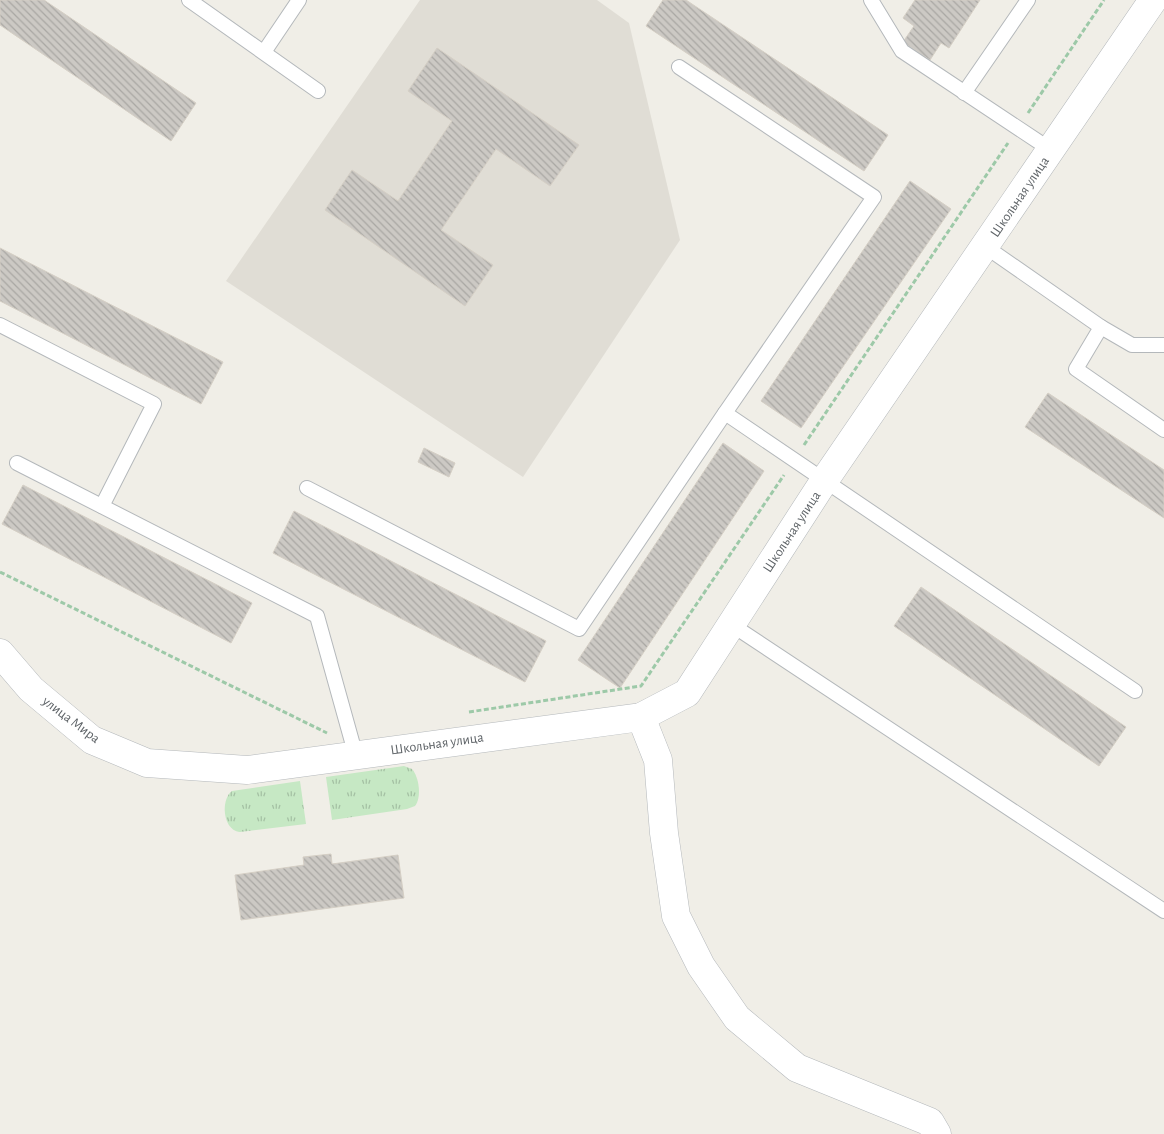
<svg xmlns="http://www.w3.org/2000/svg" width="1164" height="1134" font-family="'Alegreya Sans',sans-serif">
<style>
.education{fill:#e0ddd5}
.grass{fill:url(#grass-tufts)}
.building{fill:url(#building-back-hatch);stroke:#d5cfc5}
.lines{fill:none;stroke-linecap:round;stroke-linejoin:round}
.service-casing{stroke:#b4b8bb;stroke-width:16}
.minor-casing{stroke:#b4b8bb;stroke-width:29}
.tertiary-casing{stroke:#b4b8bb;stroke-width:29}
.path{stroke:#9dc9a8;stroke-width:3;stroke-dasharray:5 2.5;stroke-linecap:butt}
.service{stroke:#fff;stroke-width:14}
.minor{stroke:#fff;stroke-width:28}
.tertiary{stroke:#fff;stroke-width:28}
.labels{text-anchor:middle;dominant-baseline:central;stroke-width:4;stroke-linejoin:round;paint-order:stroke}
.street-label{font-size:14px;fill:#5e6367;stroke:#fff}
</style>
<defs>
<pattern id="grass-tufts" width="24" height="20" patternUnits="userSpaceOnUse" patternTransform="scale(1.25)"><rect width="24" height="20" fill="#c6e8c4"/><path d="M3 7l-1-3M5 7V3M7 7l1-3M15 17l-1-3M17 17v-4M19 17l1-3" fill="none" stroke="#a4c0a3"/></pattern>
<pattern id="building-back-hatch" width="6" height="6" patternUnits="userSpaceOnUse" patternTransform="scale(1.25)"><rect width="6" height="6" fill="#ccc9c4"/><path d="M-1 5l2 2M0 0l6 6M5-1l2 2" fill="none" stroke="#a9a7a3"/></pattern>
</defs>
<rect width="100%" height="100%" fill="#f0eee7"/>
<path class="education" d="M420,0H597L629,23L680,240L523,477L226,281Z"/>
<g class="grass">
<path d="M404,766L412,769C419,777 422,797 415,806L407,809L332,820L326,777Z"/>
<path d="M300,781L306,824L240,832C223,831 220,800 232,791Z"/>
</g>
<g class="building">
<path d="M0,0H44L196,103L171,141L0,25Z"/>
<path d="M663,0H686L888,135L864,171L646,26Z"/>
<path d="M915,0H980L949,48L941,43L930,60L903,42L914,26L903,18Z"/>
<path d="M437,48L579,145L550,186L496,149L441,230L493,265L465,306L325,210L352,170L398,201L452,121L408,91Z"/>
<path d="M910,181L951,209L801,428L761,401Z"/>
<path d="M0,248L223,362L201,404L0,301Z"/>
<path d="M1048,393L1164,470V518L1025,427Z"/>
<path d="M723,443L764,471L620,688L578,660Z"/>
<path d="M424,448L455,463L449,477L418,462Z"/>
<path d="M23,485L252,603L231,643L2,524Z"/>
<path d="M294,511L546,641L525,682L273,553Z"/>
<path d="M921,587L1126,727L1099,766L894,626Z"/>
<path d="M331,854L332,864L398,855L404,898L241,920L235,875L304,865L303,857Z"/>
</g>
<g class="lines">
<g class="service-casing">
<g id="service">
<path d="M189,0L318,91"/>
<path d="M871,0L902,51L1051,150"/>
<path d="M264,52L299,0"/>
<path d="M679,67L874,197L725,413L1135,691"/>
<path d="M964,93L1028,0"/>
<path d="M986,247L1101,327L1076,369L1164,430"/>
<path d="M0,325L154,404L102,506"/>
<path d="M1101,327L1132,345H1164"/>
<path d="M17,463L317,616L356,756"/>
<path d="M307,488L579,629L725,413"/>
<path d="M732,625L1164,911"/>
</g>
</g>
<g class="minor-casing">
<path id="minor" d="M641,717L658,760L664,833L676,916L701,966L737,1018L797,1068L930,1122L937,1134"/>
</g>
<g class="tertiary-casing">
<path id="tertiary" d="M0,653L31,689L92,740L147,763L247,770L641,717L687,693L824,481L1153,0"/>
</g>
<g class="path">
<path d="M1028,113L1104,0"/>
<path d="M804,445L1008,143"/>
<path d="M0,572L327,733"/>
<path d="M469,712L641,686L784,475"/>
</g>
<use href="#service" class="service"/>
<use href="#minor" class="minor"/>
<use href="#tertiary" class="tertiary"/>
</g>
<g class="labels">
<g class="street-label">
<text transform="translate(1020 197) rotate(-56)">Школьная улица</text>
<text transform="translate(792 532) rotate(-57)">Школьная улица</text>
<text transform="translate(71 720) rotate(37)">улица Мира</text>
<text transform="translate(437 744) rotate(-8)">Школьная улица</text>
</g>
</g>
</svg>
